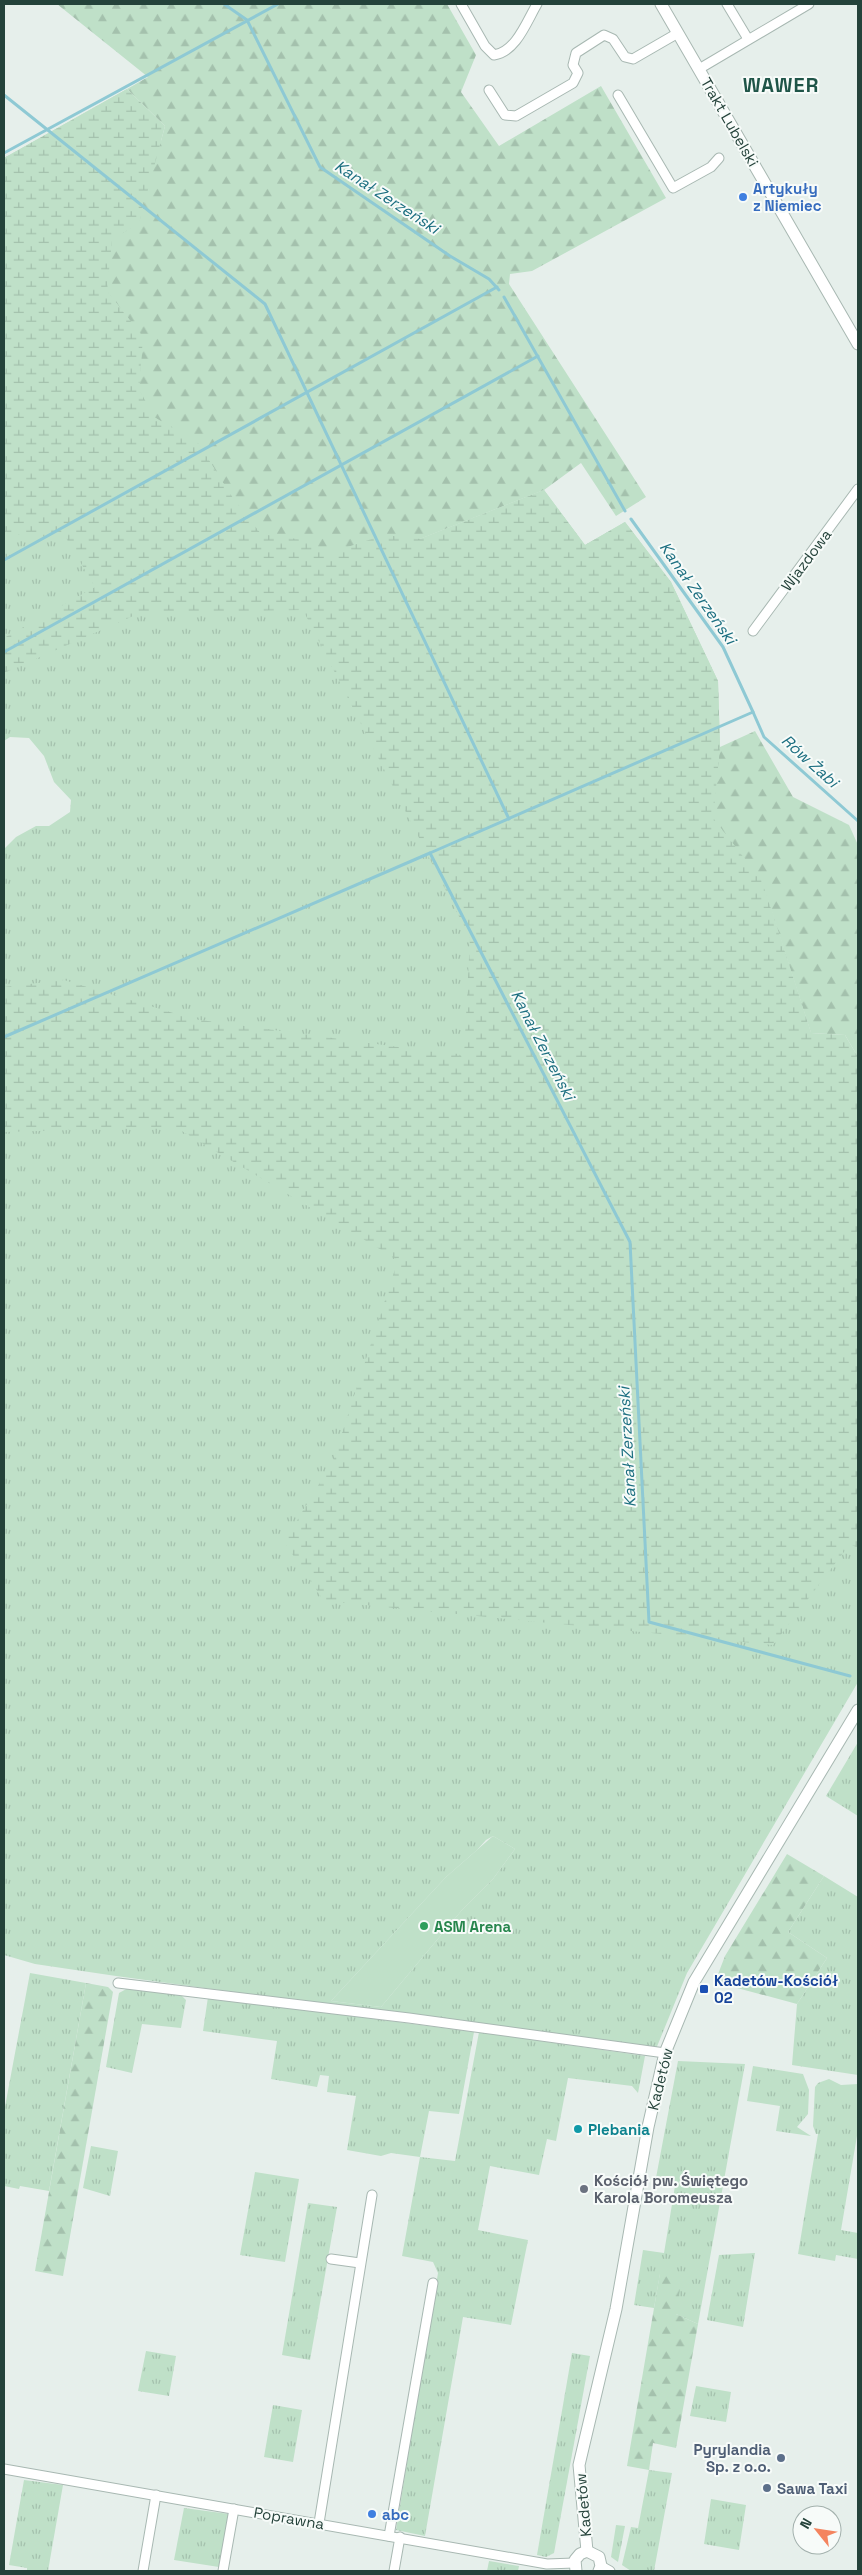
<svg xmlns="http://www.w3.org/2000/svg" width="862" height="2575" font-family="'Space Grotesk',sans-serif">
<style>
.grass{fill:url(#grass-tufts);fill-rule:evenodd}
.forest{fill:url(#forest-firs)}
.wetland{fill:url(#wetland-marsh)}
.pitch{fill:#bfe0c8}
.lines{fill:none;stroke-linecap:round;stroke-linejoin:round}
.stream{stroke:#8ec9d4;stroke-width:3}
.minor-casing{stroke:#a8b8b2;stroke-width:11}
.tertiary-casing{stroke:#a8b8b2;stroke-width:13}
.minor{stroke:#fff;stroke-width:9}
.tertiary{stroke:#fff;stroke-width:11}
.shop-dot{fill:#3f7fe0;stroke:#f7fbf9;stroke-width:2}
.leisure-dot{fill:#2e9e5b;stroke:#f7fbf9;stroke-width:2}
.transit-dot{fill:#1a4fb4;stroke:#f7fbf9;stroke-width:2}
.culture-dot{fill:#0f9aa8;stroke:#f7fbf9;stroke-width:2}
.worship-dot{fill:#6b7280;stroke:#f7fbf9;stroke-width:2}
.service-dot{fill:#5c6f8a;stroke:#f7fbf9;stroke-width:2}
.labels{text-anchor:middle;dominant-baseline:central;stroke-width:4;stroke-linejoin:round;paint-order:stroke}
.street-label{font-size:15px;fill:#24423a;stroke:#f7fbf9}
.shop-label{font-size:15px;font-weight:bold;fill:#366cbe;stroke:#f7fbf9;text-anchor:start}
.leisure-label{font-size:15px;font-weight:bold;fill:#27864d;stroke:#f7fbf9;text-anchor:start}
.transit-label{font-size:15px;font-weight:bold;fill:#164399;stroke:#f7fbf9;text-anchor:start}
.culture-label{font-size:15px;font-weight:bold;fill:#0d838f;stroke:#f7fbf9;text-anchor:start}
.worship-label{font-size:15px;font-weight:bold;fill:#5b616d;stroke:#f7fbf9;text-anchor:start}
.service-label{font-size:15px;font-weight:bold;fill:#4e5e75;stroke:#f7fbf9;text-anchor:end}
.water-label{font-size:16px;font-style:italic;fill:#1c6f80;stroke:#f7fbf9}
.district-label{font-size:20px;font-weight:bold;letter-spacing:1px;fill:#1f5548;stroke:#f7fbf9}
</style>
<defs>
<pattern id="grass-tufts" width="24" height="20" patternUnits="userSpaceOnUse" patternTransform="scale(1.25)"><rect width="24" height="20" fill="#bfe0c8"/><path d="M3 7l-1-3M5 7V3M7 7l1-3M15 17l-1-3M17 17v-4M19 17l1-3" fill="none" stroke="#a4c1ad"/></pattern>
<pattern id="forest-firs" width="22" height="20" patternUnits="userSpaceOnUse" patternTransform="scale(1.25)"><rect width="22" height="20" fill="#bfe0c8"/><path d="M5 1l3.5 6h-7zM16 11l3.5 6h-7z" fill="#a4c1ad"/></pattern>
<pattern id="wetland-marsh" width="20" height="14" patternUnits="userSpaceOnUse" patternTransform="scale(1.25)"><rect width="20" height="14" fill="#bfe0c8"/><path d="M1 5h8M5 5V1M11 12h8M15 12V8" fill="none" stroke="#a4c1ad"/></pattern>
</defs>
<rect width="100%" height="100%" fill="#e6efeb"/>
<g class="grass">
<path d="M127,89L420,539L544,490L585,545L625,522L671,582L718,681L720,747L811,1033L858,1057V1682L687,1973L656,2049L116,1976L35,1964L4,1955V849L16,837L36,826H49L70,812L71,800L54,782L44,756L29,738L10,737L4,741V158ZM493,1836L515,1849L493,1879L462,1910L381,2007L331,2001L446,1877L477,1850L486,1840Z"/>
<path d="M858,1742V1816L826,1796Z"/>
<path d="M824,1876L858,1897V2075L792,2065L797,2004L827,1958L788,1932Z"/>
<path d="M30,1973L86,1983L49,2191L20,2186L19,2189L4,2186V2112Z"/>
<path d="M130,1987L180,1994L186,2000L181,2028L142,2024L132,2073L106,2067L119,1993Z"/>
<path d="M208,1997L474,2032L459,2114L429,2111L420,2157L455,2161L479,2032L645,2056L638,2093L632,2086L568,2078L556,2141L547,2139L539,2175L490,2166L478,2230L528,2240L511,2325L463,2317L425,2536L396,2530L438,2273L433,2262L402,2256L420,2157L391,2153L381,2156L347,2150L356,2096L327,2092L329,2076L320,2075L317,2087L271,2079L277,2041L203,2031Z"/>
<path d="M678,2061L745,2064L698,2324L676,2314L660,2274L654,2308L634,2305L643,2250L664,2253L675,2186L655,2183Z"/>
<path d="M753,2066L803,2074L809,2090L808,2114L797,2127L811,2136L776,2131L780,2106L747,2101Z"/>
<path d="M829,2079L841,2085L858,2084V2130L841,2230L858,2233V2259L836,2255L835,2261L798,2254L818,2134H816L813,2126L815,2087L818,2083Z"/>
<path d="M91,2146L118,2151L110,2196L83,2188Z"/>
<path d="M255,2172L299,2179L285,2262L240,2255Z"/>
<path d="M308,2203L337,2207L310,2360L282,2355Z"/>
<path d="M755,2253L743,2327L707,2320L719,2255Z"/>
<path d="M146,2351L176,2356L169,2396L138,2391Z"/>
<path d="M572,2353L590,2356L554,2553L546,2557L537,2555Z"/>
<path d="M696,2386L731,2392L726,2422L690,2416Z"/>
<path d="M273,2405L302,2410L293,2462L264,2457Z"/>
<path d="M649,2470L672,2473L654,2571H631L622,2565L631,2527L638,2528Z"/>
<path d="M24,2480L63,2485L48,2571H27V2568L9,2565Z"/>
<path d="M711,2499L746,2505L739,2550L704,2544Z"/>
<path d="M184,2508L229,2514L219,2567L174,2560Z"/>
<path d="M616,2525L625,2526L618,2562L611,2557Z"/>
<path d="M489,2561L519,2566L518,2571H487Z"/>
</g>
<g class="forest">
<path d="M57,4H447L476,55L461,92L499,146L601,86L666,198L532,271L510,274L509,284L646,497L616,516L581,463L544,490L420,539L384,535L326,555L304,540L261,534L230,494L199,444L154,417L139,390L143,337L107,291L112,240L139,223L165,126L127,89L148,77Z"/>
<path d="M755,731L793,797L849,825L858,845V1057L845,1035L811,1033L762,881L713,818L720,747Z"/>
<path d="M787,1854L824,1876L788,1932L827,1958L797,2004L715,1982L725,1956Z"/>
<path d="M86,1983L108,1987L113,1992L63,2276L35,2271Z"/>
<path d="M660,2273L681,2283L676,2314L698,2324L676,2448L653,2443L649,2470L627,2466Z"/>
</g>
<path class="wetland" d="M127,89L165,126L139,223L112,240L107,291L143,337L139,389L154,417L199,444L230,494L261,534L304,540L326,554L384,535L420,539L544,490L585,545L625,522L671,582L718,681L720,747L713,818L762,881L811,1033L845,1035L858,1057V1548L850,1544L773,1645L324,1601L284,1542L333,1461L398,1260L175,1127L4,1132V987L64,980L193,1019L464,1056L470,938L303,610L140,613L4,673V638L95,587L66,538L4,534V158Z"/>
<path class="pitch" d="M493,1836L515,1849L493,1879L462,1910L381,2007L331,2001L446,1877Z"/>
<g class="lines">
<g class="stream">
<path d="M224,4L247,20L320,167L450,256L489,279L499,290"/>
<path d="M4,95L265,304L509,819"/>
<path d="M4,153L278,4"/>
<path d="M504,297L625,511"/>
<path d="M631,519L723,647L753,712L430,853L630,1242L649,1622L850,1676"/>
<path d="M4,560L497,287"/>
<path d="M4,652L538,356"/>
<path d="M753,712L764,737L858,821"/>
<path d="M4,1037L430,853"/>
</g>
<g class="minor-casing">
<g id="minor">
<path d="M461,4L485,46L494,55C516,52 527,21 537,4"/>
<path d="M727,4L748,39"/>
<path d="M699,69L809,4"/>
<path d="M489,90L505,115L516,116L573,83L578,73L573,65L576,53L604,35L613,39L625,57L633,59L678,33"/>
<path d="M618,95L673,188L711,167L719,158"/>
<path d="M753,631L858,489"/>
<path d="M118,1983L409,2018L665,2053"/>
<path d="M331,2259L360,2263"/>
<path d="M4,2469L547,2564L574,2563"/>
<path d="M319,2523L372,2195"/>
<path d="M389,2536L433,2283"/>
<path d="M601,2566L610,2571"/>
<path d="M143,2571L156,2495"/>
<path d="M223,2571L234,2509"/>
<path d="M394,2571L400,2537"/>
</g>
</g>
<g class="tertiary-casing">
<g id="tertiary">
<path d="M661,4L858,344"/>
<path d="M587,2551L579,2465L616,2309L648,2127L665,2053L694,1982L858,1710"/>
<path d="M576,2571L575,2560L580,2554L587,2551L599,2557L601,2566L599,2571"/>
</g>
</g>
<use href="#minor" class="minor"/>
<use href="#tertiary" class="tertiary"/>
</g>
<g class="shop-dot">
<circle cx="743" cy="197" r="5"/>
<circle cx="372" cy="2514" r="5"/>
</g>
<circle class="leisure-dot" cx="424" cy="1926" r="5"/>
<rect class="transit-dot" x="699" y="1984" width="10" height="10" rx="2.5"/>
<circle class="culture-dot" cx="578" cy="2129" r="5"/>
<circle class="worship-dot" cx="584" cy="2189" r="5"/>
<g class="service-dot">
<circle cx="781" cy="2458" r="5"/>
<circle cx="767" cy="2488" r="5"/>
</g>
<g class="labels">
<g class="street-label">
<text transform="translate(730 122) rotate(60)">Trakt Lubelski</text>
<text transform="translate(806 560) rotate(-53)">Wjazdowa</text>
<text transform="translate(660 2079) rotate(-76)">Kadetów</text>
<text transform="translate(583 2505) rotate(-95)">Kadetów</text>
<text transform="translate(289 2518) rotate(10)">Poprawna</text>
</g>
<g class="shop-label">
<text x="753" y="188">Artykuły<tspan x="753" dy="17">z Niemiec</tspan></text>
<text x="382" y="2514">abc</text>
</g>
<g class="leisure-label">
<text x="434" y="1926">ASM Arena</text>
</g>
<g class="transit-label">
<text x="714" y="1980">Kadetów-Kościół<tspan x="714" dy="17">02</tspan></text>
</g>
<g class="culture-label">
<text x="588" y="2129">Plebania</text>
</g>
<g class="worship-label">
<text x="594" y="2180">Kościół pw. Świętego<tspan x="594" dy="17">Karola Boromeusza</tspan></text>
</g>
<g class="service-label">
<text x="771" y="2449">Pyrylandia<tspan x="771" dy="17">Sp. z o.o.</tspan></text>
<text x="777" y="2488" text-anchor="start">Sawa Taxi</text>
</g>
<g class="water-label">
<text transform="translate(387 197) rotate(33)">Kanał Zerzeński</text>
<text transform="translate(698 593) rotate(55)">Kanał Zerzeński</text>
<text transform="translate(810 761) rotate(42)">Rów Żabi</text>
<text transform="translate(543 1045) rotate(63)">Kanał Zerzeński</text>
<text transform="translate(627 1447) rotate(-93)">Kanał Zerzeński</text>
</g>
<g class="district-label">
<text x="781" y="85">WAWER</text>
</g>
</g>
<rect width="862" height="2575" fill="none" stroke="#24423a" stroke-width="10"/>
<g transform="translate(817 2530) rotate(300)"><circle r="24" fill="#f7fbf9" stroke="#a3b1ad"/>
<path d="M0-4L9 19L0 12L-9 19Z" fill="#f4845f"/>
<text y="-8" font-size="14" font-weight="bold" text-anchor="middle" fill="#24423a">N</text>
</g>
</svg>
